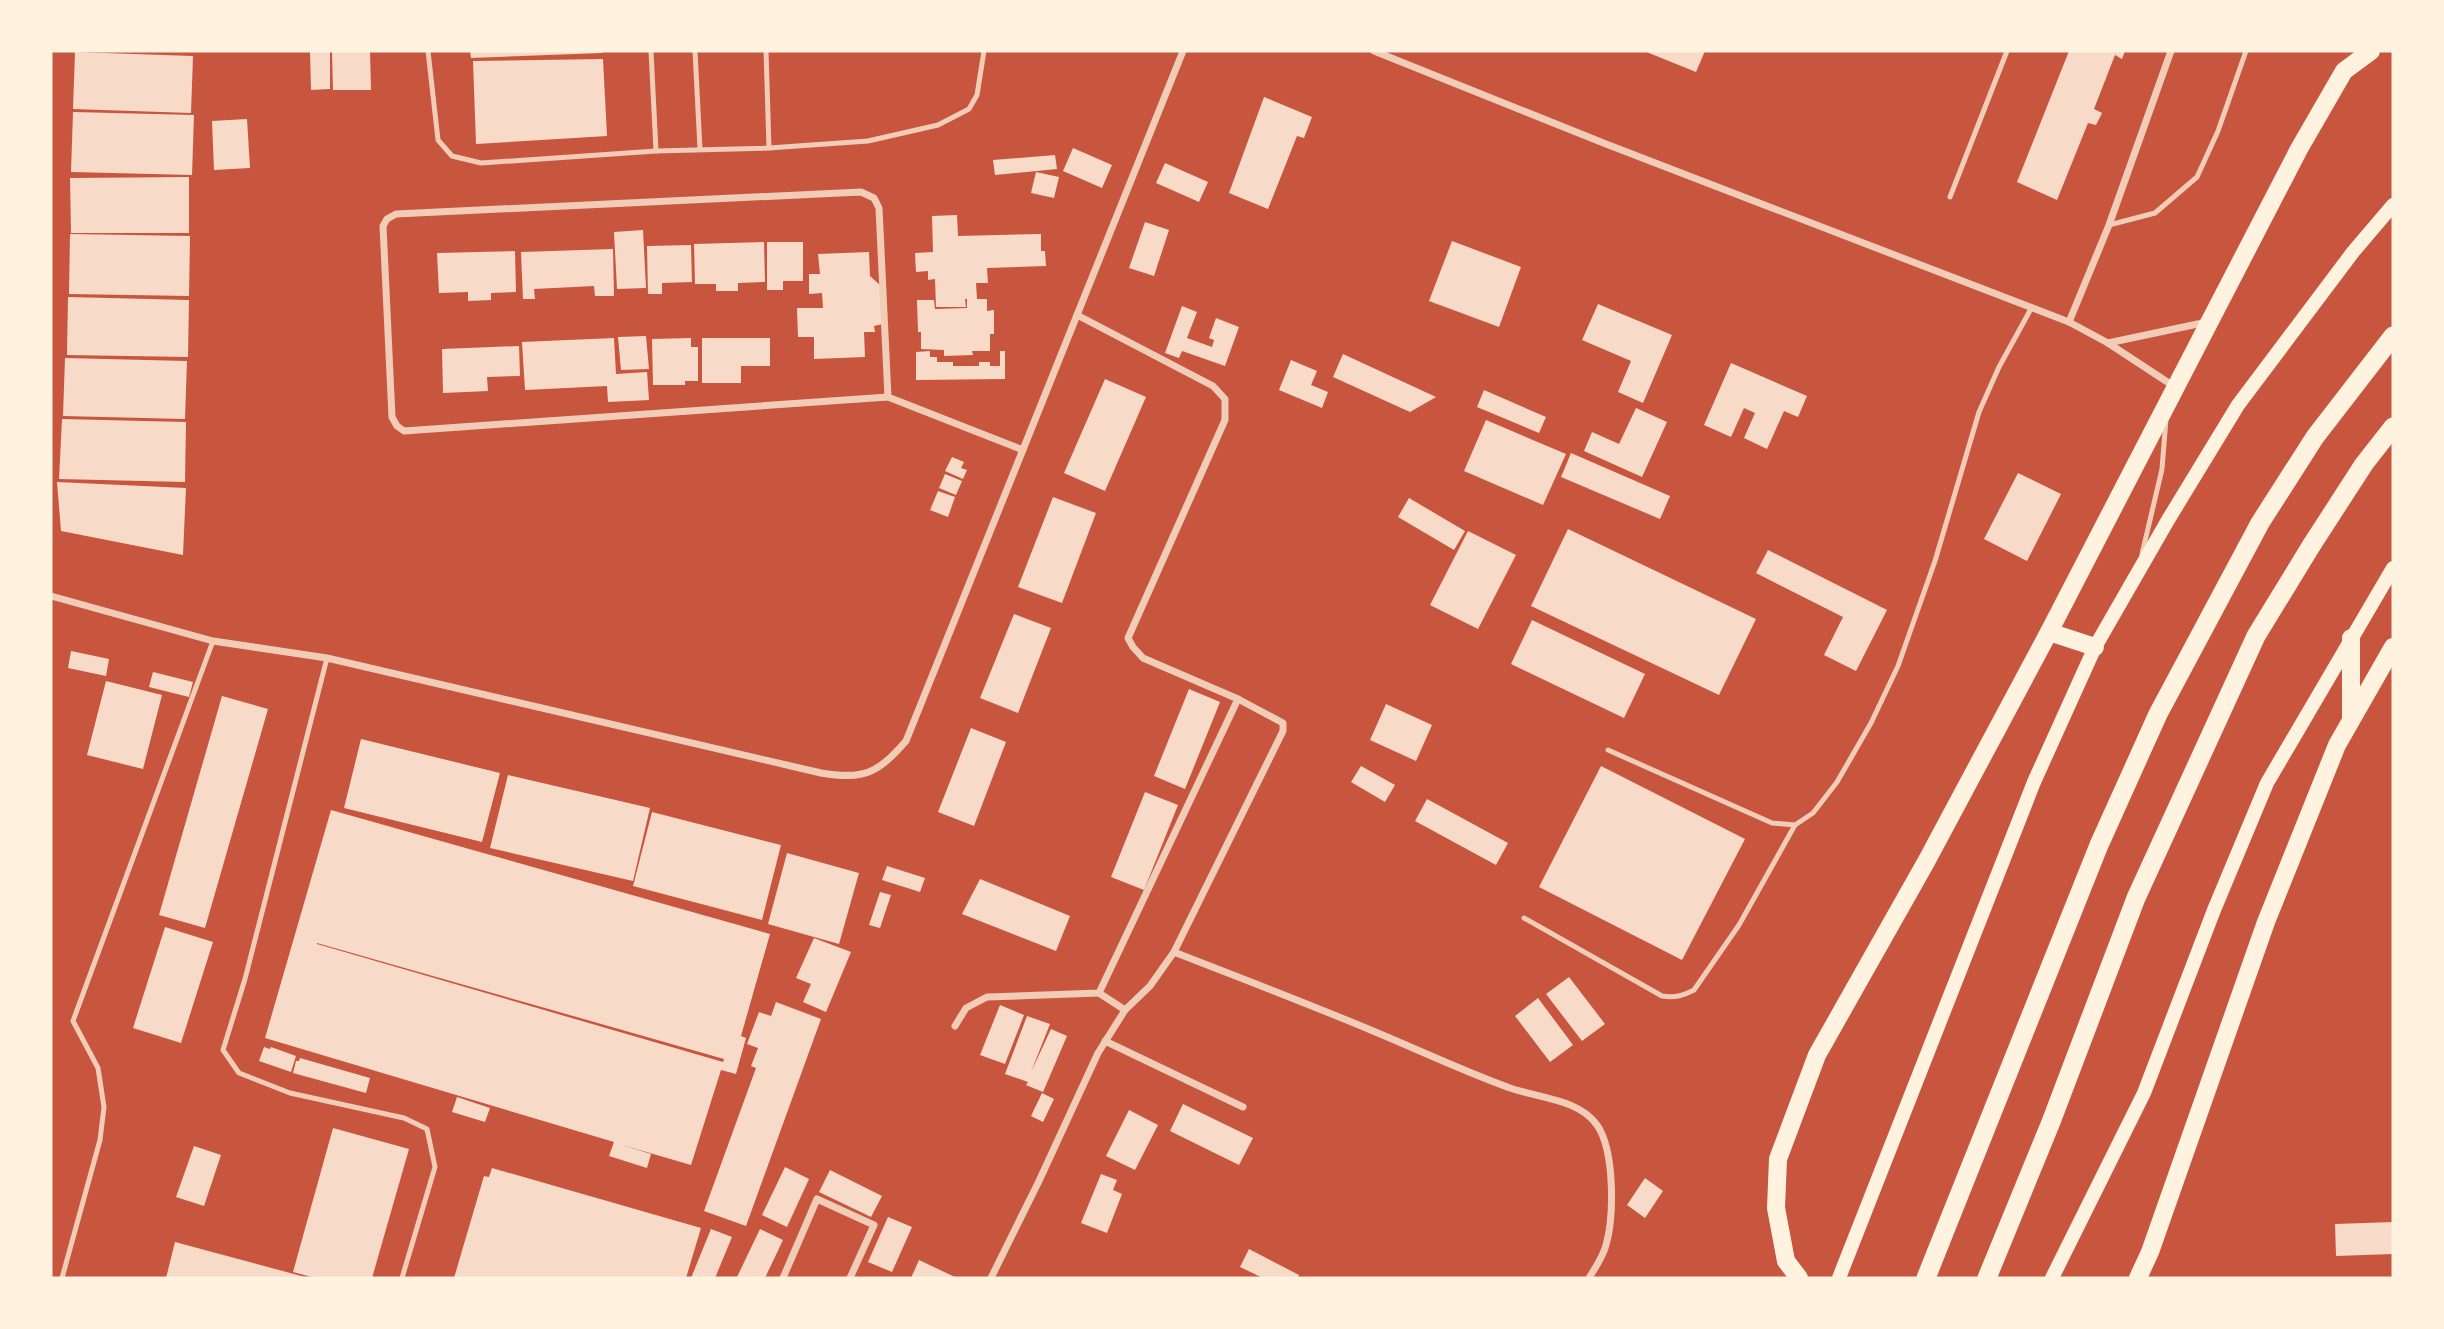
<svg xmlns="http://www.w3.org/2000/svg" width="2444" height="1329" font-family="Overpass,sans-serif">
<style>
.building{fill:#f7dbc8;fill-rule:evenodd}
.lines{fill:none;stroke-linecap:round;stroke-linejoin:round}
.service{stroke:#f1ccb7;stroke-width:5}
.minor{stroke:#f1ccb7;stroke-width:7}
.secondary{stroke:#fff3e0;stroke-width:14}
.primary{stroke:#fff3e0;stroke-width:18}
.trunk{stroke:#fff3e0;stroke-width:19}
</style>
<rect width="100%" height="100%" fill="#c8553d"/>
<g class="building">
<path d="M310,51H330V89L311,90Z"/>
<path d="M332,51H370L371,90H333Z"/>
<path d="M470,51H602V53L471,58Z"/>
<path d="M1644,51H1705L1696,72Z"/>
<path d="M2069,51H2125L2122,59L2115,55L2094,109L2102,113L2096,125L2088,123L2057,200L2017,182Z"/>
<path d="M75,52L193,56L191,113L73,109Z"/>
<path d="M603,59L607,136L476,144L473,61Z"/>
<path d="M1264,97L1312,117L1304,138L1297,136L1268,209L1229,193Z"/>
<path d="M73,112L194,115L192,175L71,172Z"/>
<path d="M247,119L250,168L214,170L212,121Z"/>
<path d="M1073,148L1112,165L1102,188L1063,171Z"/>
<path d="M1055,155L1057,169L995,175L993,160Z"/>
<path d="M1165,163L1208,182L1199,202L1156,183Z"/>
<path d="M1036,172L1059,177L1054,198L1031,193Z"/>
<path d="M189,177V233H71L70,178Z"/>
<path d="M957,215L958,236L1041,234V251H1045L1046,266L987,268L988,283H976L977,299H987V311L994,310V334H990V351H972L973,355L944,356V350L921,349V332H918L917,300H934L935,309L967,308V299H965L966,307H936L935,279L928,280V271L916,272L915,253L933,252L932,216Z"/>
<path d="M1145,222L1169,230L1154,276L1129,268Z"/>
<path d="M643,230L646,288L617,289L614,232Z"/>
<path d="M70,234L190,236L189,296L69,294Z"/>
<path d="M1452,241L1521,267L1499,327L1429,301Z"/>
<path d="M764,242L765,282L738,283V291H716V284H695L694,244Z"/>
<path d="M767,242H803V281H783V290H767Z"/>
<path d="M691,245L692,282L662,283V294H648L647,246Z"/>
<path d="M613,249L614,296H595L594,286L534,289L535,299H523L521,252Z"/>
<path d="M515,251L516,292L491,293V300L468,301V292L439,293L437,253Z"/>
<path d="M869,252L870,276L881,286L883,324L874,326L875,332H864L865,357L814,359V337H798L797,308H823L822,293L809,294V274H820L818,254Z"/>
<path d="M68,297L189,300L188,357L67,355Z"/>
<path d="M1598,304L1672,335L1643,403L1618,392L1631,361L1582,340Z"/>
<path d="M1182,306L1197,312L1187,338L1212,347L1214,340L1209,338L1216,318L1239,327L1225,366L1182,351L1179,358L1165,353Z"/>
<path d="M646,336L649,369L621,370L618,337Z"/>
<path d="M614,338L616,374L647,372L649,400L608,402L607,386L525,390L522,342Z"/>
<path d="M691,338V347H698V381H685V385H653L652,339Z"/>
<path d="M702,338H770V366H741V383H702Z"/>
<path d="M519,346L520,376L487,377L488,391L443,393L442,349Z"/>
<path d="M930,351V357H937V362H953V366H979V362H990V366H1000V351H1005V379L916,380V352Z"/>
<path d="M1343,354L1436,397L1410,412L1333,377Z"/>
<path d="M65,358L187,361L185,419L63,416Z"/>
<path d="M1291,360L1317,371L1311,385L1328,392L1322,408L1279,390Z"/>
<path d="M1731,363L1807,396L1798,417L1784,411L1767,449L1744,438L1755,413L1744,408L1731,437L1704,425Z"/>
<path d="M1105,379L1146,397L1105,491L1064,473Z"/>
<path d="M1484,390L1546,417L1539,433L1477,407Z"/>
<path d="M1636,408L1667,422L1642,477L1584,451L1592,432L1619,444Z"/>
<path d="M62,419L186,422L185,482L59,479Z"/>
<path d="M1486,420L1566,454L1543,505L1464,471Z"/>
<path d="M1571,453L1670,496L1660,519L1561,477Z"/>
<path d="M952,457L964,462L961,468L967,470L963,479L945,471Z"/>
<path d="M2018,473L2061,494L2027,561L1984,539Z"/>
<path d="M945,474L962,481L956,495L939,488Z"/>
<path d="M57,482L186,488L183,555L61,531Z"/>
<path d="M938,491L955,497L948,517L930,510Z"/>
<path d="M1053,497L1096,513L1062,603L1018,587Z"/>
<path d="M1409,498L1465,531L1454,550L1398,517Z"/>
<path d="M1568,529L1756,619L1719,695L1531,606Z"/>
<path d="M1468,531L1516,555L1478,629L1430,605Z"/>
<path d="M1768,550L1887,610L1856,671L1824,655L1843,617L1756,573Z"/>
<path d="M1014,614L1051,628L1018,713L980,698Z"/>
<path d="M1532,620L1645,674L1624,718L1511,664Z"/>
<path d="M71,651L109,659L106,676L68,668Z"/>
<path d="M153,672L193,682L189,697L149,687Z"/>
<path d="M106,681L162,695L143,769L87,755Z"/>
<path d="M1189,689L1220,702L1185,789L1154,776Z"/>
<path d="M222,696L268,709L205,928L159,915Z"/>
<path d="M1386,704L1432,725L1416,761L1370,740Z"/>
<path d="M971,728L1006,742L974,826L938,812Z"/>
<path d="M361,739L500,773L482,842L344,808Z"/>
<path d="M1361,766L1395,785L1385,802L1351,782Z"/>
<path d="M1601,766L1745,839L1682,960L1539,887Z"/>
<path d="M508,775L650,808L633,881L490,848Z"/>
<path d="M1145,792L1178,805L1144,890L1111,877Z"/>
<path d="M1427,799L1508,843L1496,865L1415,821Z"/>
<path d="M331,810L770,934L741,1036L746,1038L736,1074L721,1070L691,1165L619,1144L651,1154L647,1168L609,1156L614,1142L265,1038ZM317,943L724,1059L723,1062L317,944Z"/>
<path d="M652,812L781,845L762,920L633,886Z"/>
<path d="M787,853L859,873L839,944L768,924Z"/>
<path d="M887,866L925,878L920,892L882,880Z"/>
<path d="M980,879L1070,916L1056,951L962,914Z"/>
<path d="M880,892L891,895L880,928L869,925Z"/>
<path d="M165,927L213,942L181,1043L133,1028Z"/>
<path d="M814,938L851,952L826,1012L803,1002L811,984L796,978Z"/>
<path d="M1569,977L1605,1024L1582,1041L1546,994Z"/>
<path d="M1538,998L1573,1045L1550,1062L1515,1016Z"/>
<path d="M776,1002L821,1019L746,1226L704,1211L756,1068L751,1066L758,1048L747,1044L759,1012L771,1016Z"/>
<path d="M1000,1005L1024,1015L1005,1064L980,1055Z"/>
<path d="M1027,1016L1050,1024L1031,1072L1051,1029L1067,1036L1043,1092L1026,1085L1028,1082L1005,1074Z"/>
<path d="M264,1047L270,1049L271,1047L296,1056L291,1072L259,1061Z"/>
<path d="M300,1058L370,1078L366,1093L293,1073L296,1061H299Z"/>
<path d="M1042,1093L1054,1099L1043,1122L1031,1116Z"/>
<path d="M457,1097L490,1108L485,1122L452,1112Z"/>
<path d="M1183,1104L1253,1138L1239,1165L1170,1131Z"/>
<path d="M1129,1110L1158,1125L1135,1170L1106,1156Z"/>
<path d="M333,1128L409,1149L372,1278H315L293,1272Z"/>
<path d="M194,1146L221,1155L204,1206L176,1197Z"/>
<path d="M785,1167L809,1179L787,1227L762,1215Z"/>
<path d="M492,1168L701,1228L686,1278H454L484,1176L489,1177Z"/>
<path d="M830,1170L882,1196L871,1217L819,1192Z"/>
<path d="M1101,1174L1117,1180L1113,1190L1122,1194L1107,1233L1081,1223Z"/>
<path d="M1645,1178L1663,1191L1645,1218L1627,1205Z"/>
<path d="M888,1217L912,1227L892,1272L868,1262Z"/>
<path d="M2393,1222V1254L2336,1256L2335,1224Z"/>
<path d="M711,1229L732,1237L715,1278H691Z"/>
<path d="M760,1229L783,1240L765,1278H740L737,1277Z"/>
<path d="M175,1242L305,1277V1278H166Z"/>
<path d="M1249,1249L1299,1275L1298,1278H1263L1240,1267Z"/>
<path d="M919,1260L957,1278H911Z"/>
</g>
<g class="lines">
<g class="service">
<path d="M428,51L438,140L452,156L481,163L656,151L769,148L766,51"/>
<path d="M651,51L656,151"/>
<path d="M695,51L700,149"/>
<path d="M769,148L868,141L938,125L969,109L977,95L984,51"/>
<path d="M1950,197L2007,51"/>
<path d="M2109,225L2155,213L2197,177L2218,131L2246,51"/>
<path d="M2142,554L2162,469L2166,419"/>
<path d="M327,658L245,979L223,1050L239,1073L290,1093L404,1118L427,1129L435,1167L402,1278"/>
<path d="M1608,750L1772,823L1795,825L1813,813L1837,782L1871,723L1898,666L1935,561L1979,412L1999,367L2032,307"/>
<path d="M1524,918L1662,996C1675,998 1682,996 1694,990L1739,925L1795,825"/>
<path d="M62,1278L100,1140L104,1107L98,1068L73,1021L213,641"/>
</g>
<g class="minor">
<path d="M1374,51L1606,144L2069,322L2108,343L2175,387"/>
<path d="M2069,322L2109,225L2171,51"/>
<path d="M2108,343L2207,322"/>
<path d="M888,397L879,208L874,198L861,192L396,214L387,219L383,226L392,417L397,426L404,431L888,397L1023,450"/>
<path d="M51,596L213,641L327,658L821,773C864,780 877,774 906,741L1183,51"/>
<path d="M1174,952C1240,978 1307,1003 1373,1031C1419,1050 1463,1071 1510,1088C1538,1098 1579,1099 1597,1125C1615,1151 1614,1217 1606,1245C1603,1257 1595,1268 1589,1278"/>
<path d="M1099,993L1125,1010"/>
<path d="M955,1026L966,1008L987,997L1099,993L1238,699L1143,658L1133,647L1128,638L1225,420V399L1213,386L1077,315"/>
<path d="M1105,1041L1243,1107"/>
<path d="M783,1278L817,1199L874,1225L850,1278"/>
<path d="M991,1278L1039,1181L1098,1053L1125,1010L1150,986L1174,952L1283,731V723L1238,699"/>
</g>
<g class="secondary">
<path d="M1839,1278L2034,782L2095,647L2168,520L2238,405L2353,252L2393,205"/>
<path d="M2052,1278L2144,1093L2214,910L2267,783L2393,568"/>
</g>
<g class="primary">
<path d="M2049,632L2095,647"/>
<path d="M2351,638V720"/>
<path d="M1799,1278L1786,1261L1776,1208L1778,1159L1817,1055L1926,862L2049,632L2299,149L2344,71L2371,51"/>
<path d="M2138,1278L2150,1252L2266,922L2337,745L2393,647"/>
</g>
<g class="trunk">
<path d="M1926,1278L2099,845L2158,714L2260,523L2315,437L2393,336"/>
<path d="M1987,1278L2051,1122L2136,898L2256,636L2311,546L2364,464L2393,427"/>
</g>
</g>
<rect width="2444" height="1329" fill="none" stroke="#fff3e0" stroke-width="105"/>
</svg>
